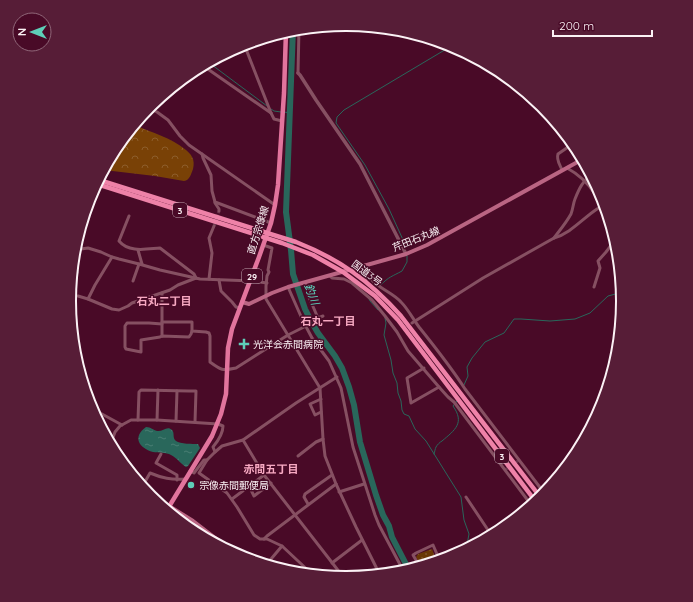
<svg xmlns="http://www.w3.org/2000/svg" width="693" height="602" font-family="Quicksand,'Noto Sans JP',sans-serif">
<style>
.forest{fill:url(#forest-crowns)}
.park{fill:url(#park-dots)}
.water{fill:url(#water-ripples)}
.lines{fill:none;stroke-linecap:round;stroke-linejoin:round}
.stream{stroke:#29675b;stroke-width:1}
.river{stroke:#29675b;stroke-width:6}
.minor-tunnel{stroke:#642d46;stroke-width:3;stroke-dasharray:3 1.5;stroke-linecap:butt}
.minor{stroke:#865062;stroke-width:3}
.tertiary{stroke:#865062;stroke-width:3.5}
.secondary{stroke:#ba6583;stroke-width:4}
.primary{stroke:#e2749d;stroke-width:4.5}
.trunk{stroke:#ee82a8;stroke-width:4.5}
.rail{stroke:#aa8897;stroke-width:1;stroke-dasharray:2 4;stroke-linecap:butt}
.poi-dot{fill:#5eceb8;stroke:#490a27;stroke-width:1.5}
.labels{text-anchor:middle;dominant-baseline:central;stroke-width:3;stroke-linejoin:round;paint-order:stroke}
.shield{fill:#490a27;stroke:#c6acb7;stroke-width:1}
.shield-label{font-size:9px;font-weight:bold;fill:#fbf2f5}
.street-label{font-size:10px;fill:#fbf2f5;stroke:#490a27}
.poi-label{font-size:10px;fill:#fbf2f5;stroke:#490a27;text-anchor:start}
.water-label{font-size:11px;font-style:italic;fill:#5ddcc3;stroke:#490a27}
.neighbourhood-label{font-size:11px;font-weight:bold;fill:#f7a9c2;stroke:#490a27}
.rim{fill:none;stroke:#fbf2f5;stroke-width:2}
</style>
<defs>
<pattern id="forest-crowns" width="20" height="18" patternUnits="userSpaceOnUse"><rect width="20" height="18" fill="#794106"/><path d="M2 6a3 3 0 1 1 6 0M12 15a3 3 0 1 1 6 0" fill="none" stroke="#8d5d2b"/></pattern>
<pattern id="park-dots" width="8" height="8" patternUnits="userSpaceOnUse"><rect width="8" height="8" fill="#693705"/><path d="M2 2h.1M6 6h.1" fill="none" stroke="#7f542a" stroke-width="1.8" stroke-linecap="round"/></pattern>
<pattern id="water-ripples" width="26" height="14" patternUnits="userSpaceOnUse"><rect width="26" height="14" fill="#29675b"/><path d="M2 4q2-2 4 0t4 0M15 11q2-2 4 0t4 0" fill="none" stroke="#497d73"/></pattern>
</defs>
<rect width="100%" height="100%" fill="#490a27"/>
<path class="forest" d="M134,125C153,133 170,137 186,150C188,152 191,154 192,157C194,160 194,165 193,169C191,174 190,180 184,181L155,176L104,170L116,147Z"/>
<path class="park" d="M432,549L437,562L421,566L416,557L418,554Z"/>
<path class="water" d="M146,427C151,427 153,430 157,431C163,432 167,425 172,430C175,433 172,438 176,441C180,444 193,444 198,444L200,448L188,466L186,467C181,464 177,458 171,455C166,452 159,453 153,452C139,448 132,437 146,427Z"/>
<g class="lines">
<g class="stream">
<path d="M208,62L267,106"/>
<path d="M271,109L274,111L281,112"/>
<path d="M284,112L290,113"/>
<path d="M404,242L389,209L365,165L336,123L337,117L344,110L453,45"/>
<path d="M381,285C388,277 393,276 402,271L407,262V256"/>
<path d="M369,299L370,301L378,310"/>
<path d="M385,318L386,323L384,335L391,360L393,373L397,383L398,393L401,401L402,410L404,414L409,416L415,429L426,441L461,497L464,520L469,534L466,550"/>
<path d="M464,385L468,376L467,367L472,358L485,342L504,333L514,319H521L550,321L575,319L590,313L608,296L623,292"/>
<path d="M434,454C435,451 435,449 436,447C437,445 440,442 442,441C455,430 465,423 453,406L457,401"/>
</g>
<path class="river" d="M293,29L286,212L291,250L293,274L305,309L311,321L318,333L335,356L342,368L349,387L354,405L360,442L376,495L383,515L389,526L392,537L409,570"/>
<g class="minor-tunnel">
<path d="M214,226L219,211"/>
<path d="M505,470L519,460"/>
</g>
<g class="minor">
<path d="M244,44L271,113L274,119L282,121"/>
<path d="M202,65L271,113"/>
<path d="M298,73L299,29"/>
<path d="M148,108L157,112L168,120L180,136L189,145L275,205"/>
<path d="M202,154L203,158L211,175L212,191L215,202L271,223"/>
<path d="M567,168C578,174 588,183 595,194C597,198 598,202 601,206C603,209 606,212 609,216"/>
<path d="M562,170C560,165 556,160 558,154L574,143"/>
<path d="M215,202V203L219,209V211"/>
<path d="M129,216L119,241C129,253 146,249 160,248L194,274L196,278"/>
<path d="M554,238C560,230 566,223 571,214C573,209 573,204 575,199C579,189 583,180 592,175"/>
<path d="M263,245L272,248L268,270L269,272L267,276L266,286V299L320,388L323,439L325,456L336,484L356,527L378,571L381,575"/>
<path d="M75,250L81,249L88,248L101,252L112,257L119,259L139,264L160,270L200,279L253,281L267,283"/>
<path d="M138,250L142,264"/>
<path d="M366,266C368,270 369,275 372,280C380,289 393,293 401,302C408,309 413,319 419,327C435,347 451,367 465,389L545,494"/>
<path d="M366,266C362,270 363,277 366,281"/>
<path d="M330,276L332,278L344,279L352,283L372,300L385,316L397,332L408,351L439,387L448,397L454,402L532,506"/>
<path d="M209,279L212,253L209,238L214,226"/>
<path d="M219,280L221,291L232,302L236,307L240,308"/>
<path d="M133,281L139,264"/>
<path d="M305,283L308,295L318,318L323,316"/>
<path d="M288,287L303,321L312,338L329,361L341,388L353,447L375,515L379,525L404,572"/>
<path d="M594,287L600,268L598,261L606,252L616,239"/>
<path d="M162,293V336"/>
<path d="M70,294L72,295"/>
<path d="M78,296L88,299L112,309L119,310L128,306L132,303L170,290L178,285L196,278"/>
<path d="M88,299L95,285L112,257"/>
<path d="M162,322H192V331L206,332L209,333L210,336V362C221,370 222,371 236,368L288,335L306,326"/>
<path d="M412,323L483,278L554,238C571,233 582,219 597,209C599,207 603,207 606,206"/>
<path d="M162,324L149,323H127L125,326V347L126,349L141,352V340L160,337L162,336L189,337L191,334L192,331"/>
<path d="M424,368L407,378L411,403L439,387"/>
<path d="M321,399L310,404L315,415L321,412"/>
<path d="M91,408L122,425"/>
<path d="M138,420L139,392L141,390L189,391H196L195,422"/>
<path d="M157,420L158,390"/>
<path d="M176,421L177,391"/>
<path d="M243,440L264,475L344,578"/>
<path d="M109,442L111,443L115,432L120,426L131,420H157L218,424L223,426C223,434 218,441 213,447L215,452"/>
<path d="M580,448V445L586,438"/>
<path d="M161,454L156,463L177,475V480"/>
<path d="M298,456L316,442L323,439"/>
<path d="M190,471L194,473L204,460H207"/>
<path d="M249,486L254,496L271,483"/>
<path d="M142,487L150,473C162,478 171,480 185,479"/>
<path d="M339,492L364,484"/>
<path d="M150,496L169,506"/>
<path d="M466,497L492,536"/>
<path d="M232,499L264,475"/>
<path d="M308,504L304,497L305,494L332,475"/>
<path d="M181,522L185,516"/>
<path d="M264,539L267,536L336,484"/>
<path d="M332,563L362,540"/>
<path d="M266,565L282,546"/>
<path d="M420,567L413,555L416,553L433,545L440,561"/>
<path d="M313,575L282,546L267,539H260L254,535L237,507L227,493L199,473L207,460L215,452L222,446L243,440L296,403L337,377"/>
</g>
<path class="tertiary" d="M298,73L300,75L316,100L360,164L406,254"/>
<g class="secondary">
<path d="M242,302L249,304L272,293L288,287L406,254L427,245L583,159"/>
<path d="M169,506L193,521L240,557"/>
</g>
<path class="primary" d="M167,510L212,436L221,414L226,394L228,348L232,329L259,257L271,223L275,205L278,185L284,93L286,31"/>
<g class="trunk">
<path d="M99,180L296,242C339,259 370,281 401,316L541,498"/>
<path d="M97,184L282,243L313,255L343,272L375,296L398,320L536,502"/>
</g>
<path class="rail" d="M71,315C77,286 80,265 78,235"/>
</g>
<g class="poi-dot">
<path d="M242 338h4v4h4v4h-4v4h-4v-4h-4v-4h4z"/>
<circle cx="191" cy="485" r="4"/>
</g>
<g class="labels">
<g class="shield">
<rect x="173" y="203" width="14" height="14" rx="3"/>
<rect x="242" y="269" width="20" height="14" rx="3"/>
<rect x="495" y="449" width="14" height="14" rx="3"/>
</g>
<g class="shield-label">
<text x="180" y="210">3</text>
<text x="252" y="276">29</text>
<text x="502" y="456">3</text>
</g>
<g class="street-label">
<text transform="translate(258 230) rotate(-73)">直方宗像線</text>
<text transform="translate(416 239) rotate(-22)">芹田石丸線</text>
<text transform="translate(367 273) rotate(37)">国道3号</text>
</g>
<g class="poi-label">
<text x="253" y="344">光洋会赤間病院</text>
<text x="199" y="485">宗像赤間郵便局</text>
</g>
<g class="water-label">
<text transform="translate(312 294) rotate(69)">釣川</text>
</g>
<g class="neighbourhood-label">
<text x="164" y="301">石丸二丁目</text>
<text x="328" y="321">石丸一丁目</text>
<text x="271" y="469">赤間五丁目</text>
</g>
</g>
<path d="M0 0H693V602H0ZM76 301a270 270 0 1 1 540 0a270 270 0 1 1-540 0Z" fill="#571d37" fill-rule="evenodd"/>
<path class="rim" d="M76 301a270 270 0 1 1 540 0a270 270 0 1 1-540 0Z"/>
<g transform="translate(32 32) rotate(270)"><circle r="19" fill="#490a27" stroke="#906779"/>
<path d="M0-3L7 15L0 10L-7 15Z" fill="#5eceb8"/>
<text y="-6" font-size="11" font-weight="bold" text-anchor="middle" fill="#fbf2f5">N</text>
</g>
<path d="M553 30v6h99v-6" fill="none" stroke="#fbf2f5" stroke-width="2"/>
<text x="559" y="30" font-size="12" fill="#fbf2f5" stroke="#490a27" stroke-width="3" paint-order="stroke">200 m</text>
</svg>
